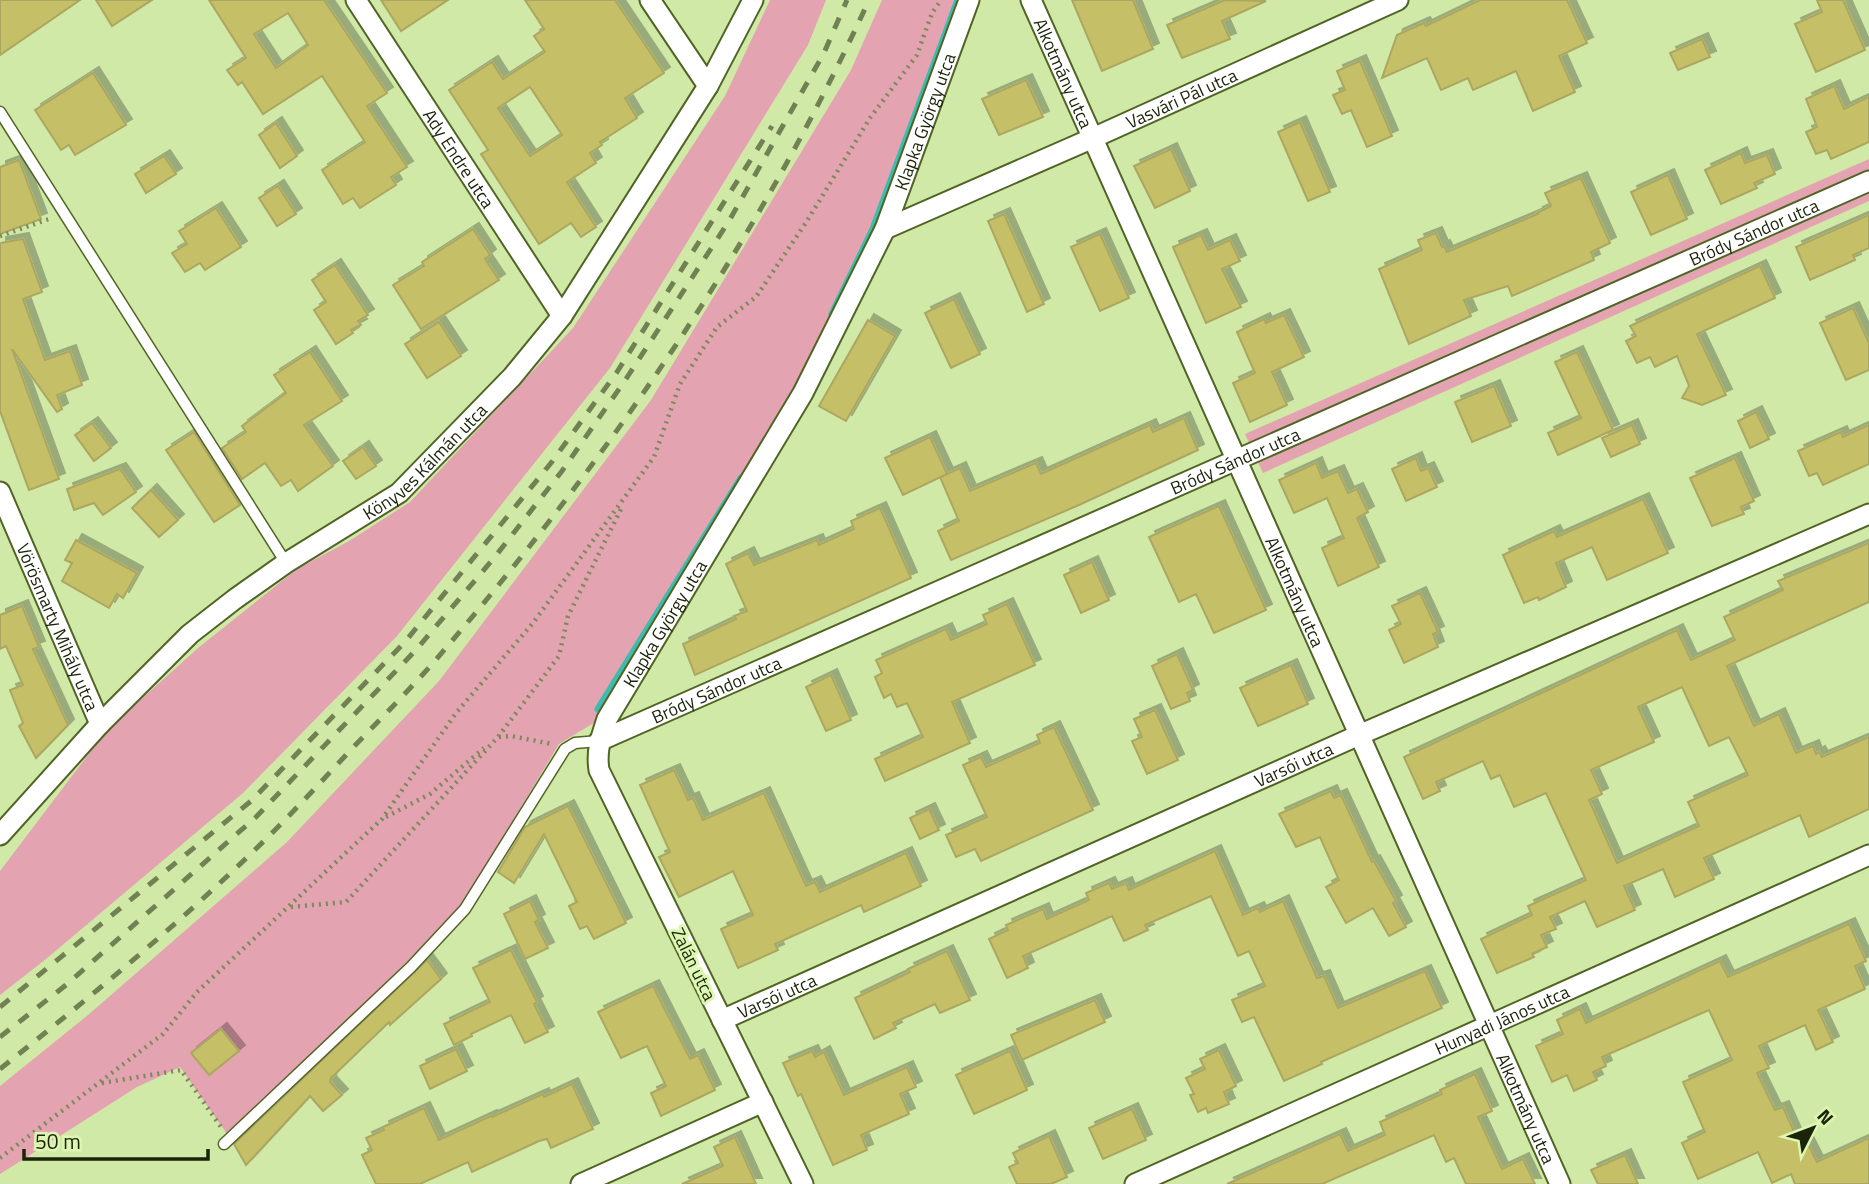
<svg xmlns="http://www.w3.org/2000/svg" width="1869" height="1184" font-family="'Titillium Web',sans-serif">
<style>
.green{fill:#e4a3b1}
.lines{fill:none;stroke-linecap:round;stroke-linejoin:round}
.stream{stroke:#3dbcae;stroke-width:7}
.building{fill:#c5bf67;stroke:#aca761;stroke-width:2;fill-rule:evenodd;filter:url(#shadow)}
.service-casing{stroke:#506525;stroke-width:13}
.minor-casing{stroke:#506525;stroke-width:23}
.path{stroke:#798a5b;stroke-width:4.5;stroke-dasharray:2 5;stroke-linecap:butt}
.service{stroke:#fff;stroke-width:10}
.minor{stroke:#fff;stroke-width:19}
.rail{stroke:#718154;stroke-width:5;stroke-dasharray:12 12;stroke-linecap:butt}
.labels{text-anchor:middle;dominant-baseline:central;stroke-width:6;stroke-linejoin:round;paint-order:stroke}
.street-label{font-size:18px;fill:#1b2309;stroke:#ddf7b3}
</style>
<defs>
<filter id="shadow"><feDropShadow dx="6" dy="-6" stdDeviation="0" flood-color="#0004"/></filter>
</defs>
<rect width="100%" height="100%" fill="#d0e9a6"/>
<g class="green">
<path d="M770,0H826L808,45L610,368L397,636L243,793L46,959L0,995V871L106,731L198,648L297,569L349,541L410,502L573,328L725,96Z"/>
<path d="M882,0H965L878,220L797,393L597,721L559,744L461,907L407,964L227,1134L180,1067L137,1087L0,1174V1086L88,1015L287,842L439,681L651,400L851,70Z"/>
<path d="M1869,159V201L1263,473L1245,434Z"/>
</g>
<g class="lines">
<g class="stream">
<path d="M832,314L873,229L958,0"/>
<path d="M598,709L741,478"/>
</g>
</g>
<g class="building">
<path d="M0,0H80L0,55Z"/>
<path d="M96,0H152L112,26Z"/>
<path d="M209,0H324L387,93L367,106L407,167L391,177L396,185L360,208L353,198L343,204L322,170L365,142L322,76L263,114L242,82L238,85L227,70L246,58ZM288,13L308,45L276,68L254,34Z"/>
<path d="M381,0H448L401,31Z"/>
<path d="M525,0H615L664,73L625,98L637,118L600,142L602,145L590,153L596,163L567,182L596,227L581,237L571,223L539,244L481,154L488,150L449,90L492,62L503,79L545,52L534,36L544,29ZM530,87L562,135L530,156L498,108Z"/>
<path d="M1072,0H1133L1153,49L1102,71Z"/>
<path d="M1225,0L1266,1L1222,21L1230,39L1182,58L1167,25Z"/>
<path d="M1480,0H1567L1587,43L1559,56L1575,92L1533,111L1516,71L1473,90L1468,78L1441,90L1427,58L1382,78L1397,35L1424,23L1426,26Z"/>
<path d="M1817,0H1843L1865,50L1816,72L1795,24L1822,12Z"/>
<path d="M1702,39L1710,57L1678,70L1670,53Z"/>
<path d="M1360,61L1392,136L1367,147L1351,110L1342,114L1333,95L1345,90L1337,71Z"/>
<path d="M93,73L126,125L75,155L69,145L61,150L35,110Z"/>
<path d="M1026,80L1043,117L999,135L982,99Z"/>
<path d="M1834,86L1844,109L1869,97V142L1831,159L1827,150L1816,154L1806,132L1817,127L1806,99Z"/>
<path d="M1300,122L1330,192L1308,201L1278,132Z"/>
<path d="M276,123L297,156L280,168L259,135Z"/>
<path d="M1171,149L1190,191L1155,208L1134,166Z"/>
<path d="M1741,153L1745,163L1767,155L1775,174L1754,183L1757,188L1721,204L1705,170Z"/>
<path d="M164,156L176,174L146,193L135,174Z"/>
<path d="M19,160L41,219L0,234V167Z"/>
<path d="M1668,175L1687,219L1651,235L1631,192Z"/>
<path d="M1581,178L1610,243L1591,252L1594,260L1512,296L1508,286L1464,300L1471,316L1409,344L1379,269L1422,250L1418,240L1436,233L1442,247L1444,246L1447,252L1538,214L1537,213L1551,206L1545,193Z"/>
<path d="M278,186L296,214L277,226L259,198Z"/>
<path d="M216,208L241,247L205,270L200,263L185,272L172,253L187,244L179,231Z"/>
<path d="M1004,214L1044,304L1027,312L988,221Z"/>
<path d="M1869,215V248L1853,255L1855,260L1810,280L1796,247Z"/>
<path d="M473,229L490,255L485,259L499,280L421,329L393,285L424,266L422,262Z"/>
<path d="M1100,234L1129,298L1100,311L1071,247Z"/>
<path d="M1201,235L1208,250L1230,240L1240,261L1222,269L1241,307L1206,323L1173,247Z"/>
<path d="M23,239L42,292L23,299L45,360L70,351L82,385L57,395L62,409L57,412L12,349L59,479L29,490L0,411V243Z"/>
<path d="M335,265L368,315L358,321L361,325L351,330L353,333L336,344L314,310L326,302L312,280Z"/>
<path d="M1760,266L1775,298L1697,334L1726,395L1702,405L1682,398L1689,386L1677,356L1655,367L1650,357L1637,363L1626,341L1636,336L1630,326Z"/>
<path d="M954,299L980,354L951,368L925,313Z"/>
<path d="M1853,308L1869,343V370L1846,380L1820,323Z"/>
<path d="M1284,315L1304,357L1272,372L1287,405L1250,422L1233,383L1255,373L1237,332L1264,319L1266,323Z"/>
<path d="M868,320L895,336L846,421L819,406Z"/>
<path d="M439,322L461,356L427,378L405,344Z"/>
<path d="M310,352L342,401L304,425L333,466L298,491L291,480L281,486L265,463L242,479L222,448L246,432L242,426L286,393L274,375Z"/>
<path d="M1577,352L1613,430L1558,455L1548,433L1581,418L1555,362Z"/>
<path d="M1494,386L1511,426L1472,442L1455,402Z"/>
<path d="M1756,412L1769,439L1750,448L1738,421Z"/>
<path d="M1184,418L1198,450L1079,505L951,560L938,531L959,521L940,477L960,468L970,491L1036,463L1041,474L1150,425L1153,432Z"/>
<path d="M92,423L111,448L94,461L75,435Z"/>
<path d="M1632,425L1640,444L1611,457L1602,438Z"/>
<path d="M1869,425V464L1823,485L1817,473L1809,476L1798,451L1841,432L1843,437Z"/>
<path d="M194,432L240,505L214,522L166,450Z"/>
<path d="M930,437L947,474L903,495L885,458Z"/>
<path d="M363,447L376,466L356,479L343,461Z"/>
<path d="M1416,458L1421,471L1428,468L1437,487L1406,501L1392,469Z"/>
<path d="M1735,458L1754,501L1741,507L1744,514L1712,526L1690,478Z"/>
<path d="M1316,463L1322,478L1338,471L1348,493L1357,489L1368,512L1357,518L1379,567L1338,586L1322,548L1344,538L1327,498L1294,513L1279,480Z"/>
<path d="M120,469L136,492L103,515L94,503L74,510L67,489Z"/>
<path d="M151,490L178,520L159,537L132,508Z"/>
<path d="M1643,499L1668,553L1607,580L1592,547L1556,563L1566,587L1539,600L1538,597L1524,603L1503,555L1554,531L1557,537Z"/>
<path d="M1219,506L1266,610L1214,633L1196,594L1179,602L1149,537Z"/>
<path d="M880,508L911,578L695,675L683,644L736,619L734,616L747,611L726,564L748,553L754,565L817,540L819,545L854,529L851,521Z"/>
<path d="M76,540L137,573L123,598L117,594L109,608L62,581L72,563L65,560Z"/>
<path d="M1869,543V602L1727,666L1754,726L1779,714L1796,753L1813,746L1816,754L1819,752L1822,757L1869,737V809L1809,837L1800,815L1704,858L1714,879L1675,897L1663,869L1624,886L1635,910L1597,927L1585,901L1550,917L1556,929L1541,935L1547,947L1532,954L1534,957L1497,973L1481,939L1532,915L1528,906L1586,880L1546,793L1514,807L1500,775L1491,779L1483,761L1436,782L1440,791L1423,799L1404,757L1677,630L1691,660L1735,640L1724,617L1783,590L1778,581ZM1682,687L1709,746L1729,737L1748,775L1688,802L1699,826L1617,863L1589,800L1602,794L1591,770L1654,742L1638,707Z"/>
<path d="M1092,562L1109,600L1081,613L1064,575Z"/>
<path d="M1420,593L1438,632L1433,634L1438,647L1404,663L1389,630L1401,624L1392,606Z"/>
<path d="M1007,604L1035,665L952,702L970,743L885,781L875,759L923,737L907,703L897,707L891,694L884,698L875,677L882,673L876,660L946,629L951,640L987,624L983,615Z"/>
<path d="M22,606L39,647L33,649L68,725L36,758L19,726L23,723L10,690L23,685L6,646L0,649V615Z"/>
<path d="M1177,654L1193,690L1187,693L1190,701L1171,709L1152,666Z"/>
<path d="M1291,665L1308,704L1258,726L1240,688Z"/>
<path d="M831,675L851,720L826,731L806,687Z"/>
<path d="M1155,710L1178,760L1147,774L1132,741L1142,737L1134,719Z"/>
<path d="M1054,727L1093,810L981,861L975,849L956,857L946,835L987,817L963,765L981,757L986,767L1040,743L1037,735Z"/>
<path d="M674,770L688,800L693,798L703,820L764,793L806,886L815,882L820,892L906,853L921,886L864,912L861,905L775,944L778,950L738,968L721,929L753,915L733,871L679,897L659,857L670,852L640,785Z"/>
<path d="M1331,791L1334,798L1341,795L1372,862L1374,861L1396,901L1393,903L1406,927L1389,936L1373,908L1346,923L1326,887L1339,880L1320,837L1296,847L1279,814Z"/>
<path d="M568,806L626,923L594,939L587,926L580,929L569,906L577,902L544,834L514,883L498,872L525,827Z"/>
<path d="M929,809L939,830L920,839L910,818Z"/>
<path d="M1215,851L1243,915L1258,908L1260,912L1283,901L1317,978L1324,976L1338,1008L1425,971L1442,1008L1321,1062L1322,1064L1284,1081L1254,1017L1242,1022L1232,1000L1265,986L1249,951L1238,956L1211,896L1145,925L1148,930L1124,941L1112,916L1023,956L1028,968L1007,978L989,939L1008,930L1006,925L1043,909L1047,919L1089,900L1086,893L1109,883L1112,889L1126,883L1129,890Z"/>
<path d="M530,901L539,920L535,922L548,948L525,959L504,914Z"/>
<path d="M1849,924L1866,961L1855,966L1865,989L1818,1010L1833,1042L1816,1050L1805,1025L1759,1046L1769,1068L1757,1073L1775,1110L1783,1107L1799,1143L1806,1140L1817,1162L1869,1138V1184H1795L1791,1174L1772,1183L1758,1152L1698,1179L1682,1143L1705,1132L1683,1082L1732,1060L1709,1010L1602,1057L1606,1066L1593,1072L1597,1080L1574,1091L1567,1075L1552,1082L1536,1046L1563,1034L1557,1020L1580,1009L1586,1023L1720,961L1728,977Z"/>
<path d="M511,950L537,1002L534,1004L548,1032L525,1043L511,1015L471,1034L472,1036L454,1045L444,1024L490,1002L473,968Z"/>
<path d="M947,951L970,1000L940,1013L935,1004L893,1023L896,1028L874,1039L855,998L910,972L908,969Z"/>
<path d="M427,960L441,979L390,1025L389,1022L331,1078L330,1082L342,1095L323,1111L310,1096L246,1165L234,1144Z"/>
<path d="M653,986L690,1059L698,1055L715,1090L661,1116L651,1093L666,1086L647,1046L621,1058L598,1012Z"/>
<path d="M1095,1000L1105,1022L1022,1060L1011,1035Z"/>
<path d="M221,1029L239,1051L209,1075L191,1053Z"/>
<path d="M456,1049L467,1071L430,1089L420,1066Z"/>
<path d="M1219,1050L1236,1086L1224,1092L1229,1104L1208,1113L1206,1108L1198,1112L1190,1095L1194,1094L1186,1078L1205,1069L1200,1059Z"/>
<path d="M812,1051L815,1057L824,1052L844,1095L907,1067L916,1087L900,1094L909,1114L861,1135L867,1150L833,1165L801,1094L798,1096L783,1063Z"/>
<path d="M1010,1051L1027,1090L974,1114L956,1075Z"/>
<path d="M1475,1074L1492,1111L1478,1117L1502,1169L1523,1159L1535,1184H1466L1454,1158L1446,1162L1434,1135L1322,1184H1227L1340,1134L1348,1151L1385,1135L1380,1122L1442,1094L1440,1090Z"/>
<path d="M572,1084L593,1129L551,1148L547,1139L539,1141L472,1172L468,1162L420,1184H376L362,1155L372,1150L366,1138L384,1130L383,1127L424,1108L439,1140L491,1116L492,1117L543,1094L544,1097Z"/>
<path d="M1132,1109L1146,1140L1103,1159L1089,1128Z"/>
<path d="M1049,1136L1067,1177L1051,1184H1017L1009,1167L1018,1163L1013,1153Z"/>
<path d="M735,1137L756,1184H682L723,1166L714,1147Z"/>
<path d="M1625,1155L1638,1184H1598L1591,1170Z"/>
</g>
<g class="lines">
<g class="service-casing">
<g id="service">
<path d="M0,112L286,563"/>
<path d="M224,1144L411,967L465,909L565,749L575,743L599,741"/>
</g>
</g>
<g class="minor-casing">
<g id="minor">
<path id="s1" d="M356,0L562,316"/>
<path d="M650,0L708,86"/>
<path id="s2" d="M1031,0L1560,1184"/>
<path id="s3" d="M885,229L1093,138L1398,0"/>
<path id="s4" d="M0,492L100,724"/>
<path id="s5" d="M599,741L1869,181"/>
<path id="s6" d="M0,835L100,724L190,634L235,599L286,563L399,493L512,377L562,316L708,86L753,0"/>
<path id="s7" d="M722,1020L1359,735L1869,514"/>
<path d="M581,1184L763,1102"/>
<path id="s8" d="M803,1184L599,770C596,751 601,737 607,719L803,393L885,229L969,0"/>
<path id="s9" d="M1135,1184L1869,855"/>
</g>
</g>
<g class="path">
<path d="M0,236L49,219"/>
<path d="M499,737L511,736L552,744"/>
<path d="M386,817L430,794L484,748"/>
<path d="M291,907L346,902L498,737L559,656L568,616L622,507"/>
<path d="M102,1083L181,1070L221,1127"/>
<path d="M0,1158L163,1034L197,992L382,819L456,713L533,623L654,457L680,384L717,327L756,297L807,221L870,118L917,55L932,13L941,0"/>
</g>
<use href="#service" class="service"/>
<use href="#minor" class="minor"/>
<g class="rail">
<path d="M0,1007L251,801L404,643L551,463L617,372L772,126"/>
<path d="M0,1037L66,985L256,817L415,651L494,558L562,471L626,379L729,221L824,53L847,0"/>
<path d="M0,1069C93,995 185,919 269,836C296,809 321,782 346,755C375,724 405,695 433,663C606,463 759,241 869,0"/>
</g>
</g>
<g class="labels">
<g class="street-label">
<text stroke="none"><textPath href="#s2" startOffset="80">Alkotmány utca</textPath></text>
<text stroke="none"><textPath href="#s3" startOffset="324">Vasvári Pál utca</textPath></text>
<text stroke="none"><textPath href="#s8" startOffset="1192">Klapka György utca</textPath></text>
<text stroke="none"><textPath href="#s1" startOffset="189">Ady Endre utca</textPath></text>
<text stroke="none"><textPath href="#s5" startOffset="1262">Bródy Sándor utca</textPath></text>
<text stroke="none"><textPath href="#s6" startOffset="569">Könyves Kálmán utca</textPath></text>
<text stroke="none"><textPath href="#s5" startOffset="695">Bródy Sándor utca</textPath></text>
<text stroke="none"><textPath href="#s2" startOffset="648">Alkotmány utca</textPath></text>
<text stroke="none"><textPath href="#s8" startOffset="625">Klapka György utca</textPath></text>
<text stroke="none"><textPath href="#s4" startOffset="147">Vörösmarty Mihály utca</textPath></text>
<text stroke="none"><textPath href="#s5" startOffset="128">Bródy Sándor utca</textPath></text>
<text stroke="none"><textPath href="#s7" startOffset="626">Varsói utca</textPath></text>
<text transform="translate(694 964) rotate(64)">Zalán utca</text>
<text stroke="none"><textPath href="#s7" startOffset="60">Varsói utca</textPath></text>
<text stroke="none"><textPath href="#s9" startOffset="402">Hunyadi János utca</textPath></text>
<text stroke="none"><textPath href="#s2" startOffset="1214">Alkotmány utca</textPath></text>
</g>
</g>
<g transform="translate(1813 1128) rotate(48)" stroke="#ddf7b3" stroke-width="5" paint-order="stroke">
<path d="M0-5L12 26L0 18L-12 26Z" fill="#1b2309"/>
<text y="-10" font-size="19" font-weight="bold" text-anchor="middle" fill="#1b2309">N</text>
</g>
<path d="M24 1149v10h184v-10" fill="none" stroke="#1b2309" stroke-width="3.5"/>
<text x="35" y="1149" font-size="21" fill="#1b2309" stroke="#ddf7b3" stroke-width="5" paint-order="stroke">50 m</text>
</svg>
